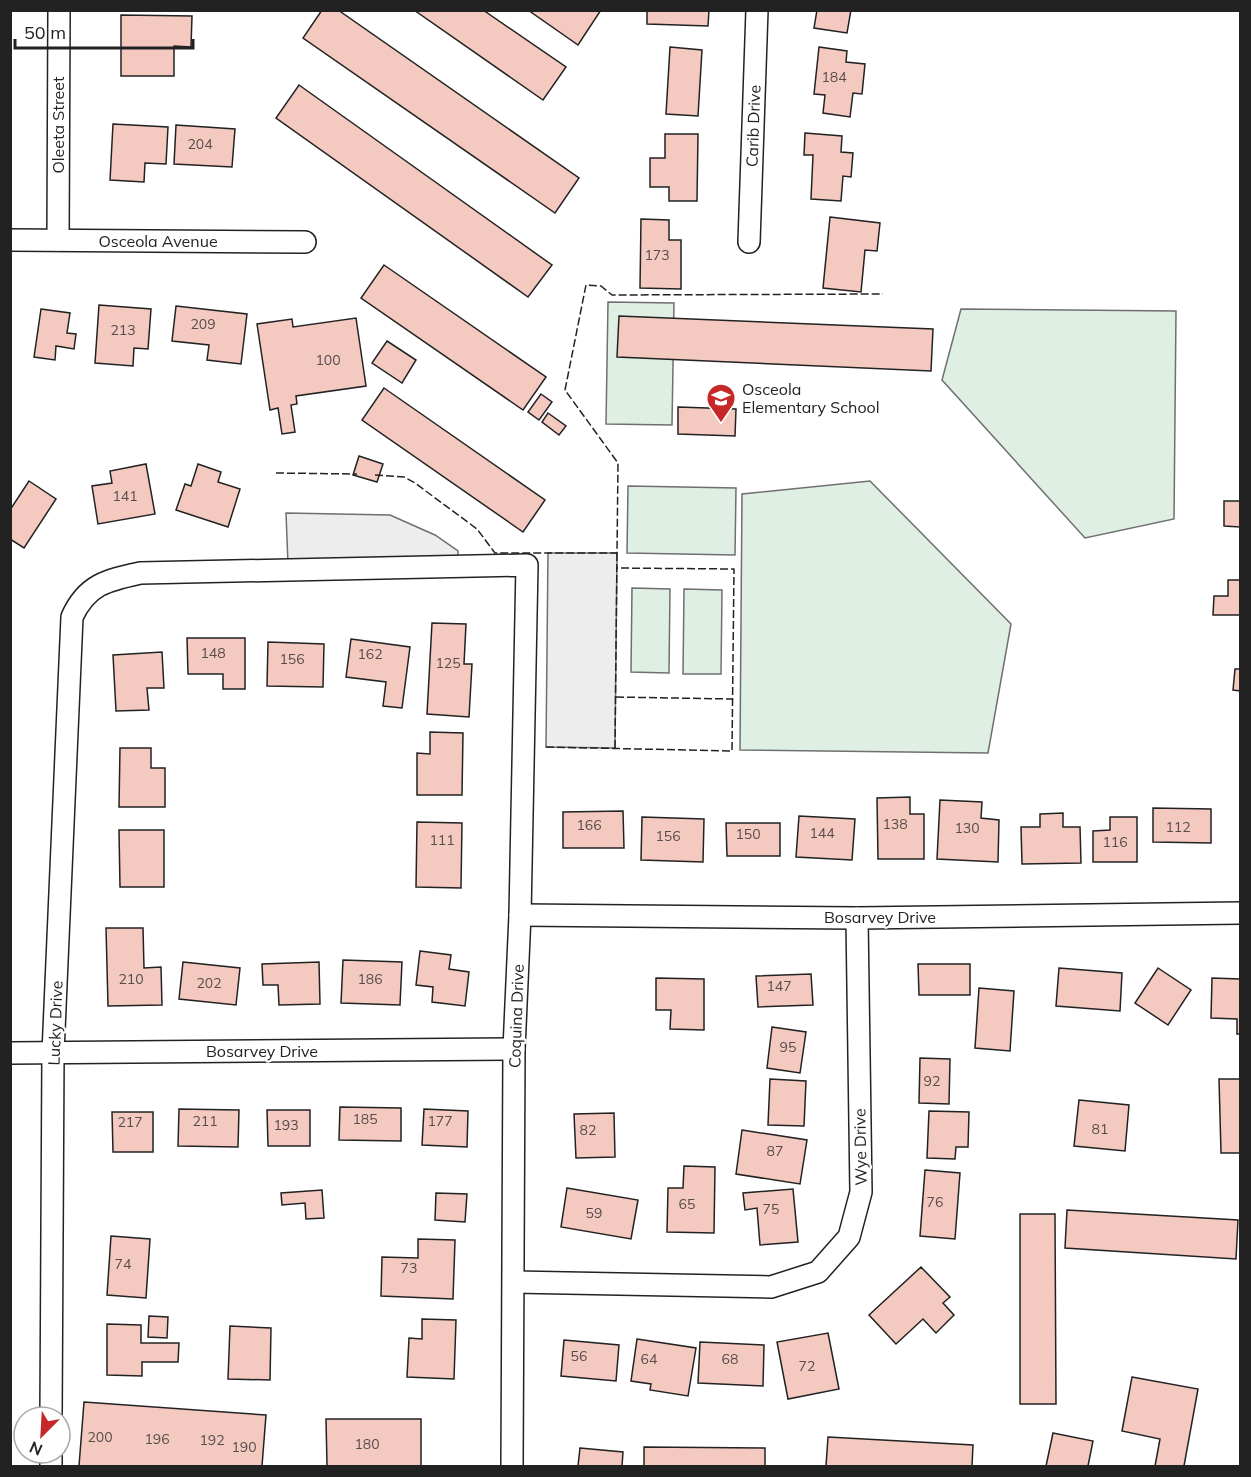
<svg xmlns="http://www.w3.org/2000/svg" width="1251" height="1477" font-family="Mulish,sans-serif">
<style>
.green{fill:#e0efe3;stroke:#6f6f6f;stroke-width:1.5}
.parking{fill:#ededed;stroke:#6f6f6f;stroke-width:1.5}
.building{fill:#f3c9c0;stroke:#222;stroke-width:1.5}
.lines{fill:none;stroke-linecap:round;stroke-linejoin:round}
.street-casing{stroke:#222;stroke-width:24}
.street{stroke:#fff;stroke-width:21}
.fence{stroke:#222;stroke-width:1.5;stroke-dasharray:8 3;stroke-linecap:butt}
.labels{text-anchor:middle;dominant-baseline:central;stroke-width:4.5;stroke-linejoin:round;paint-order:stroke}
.number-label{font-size:14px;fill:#564c4a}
.street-label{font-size:16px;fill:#222;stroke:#fff}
.poi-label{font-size:16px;fill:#222;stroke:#fff;text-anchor:start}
</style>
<rect width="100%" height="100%" fill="#fff"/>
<g class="green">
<path d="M608,302L674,303L672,425L606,424Z"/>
<path d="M961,309L1176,311L1174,519L1085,538L942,380Z"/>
<path d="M870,481L1011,624L988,753L740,750L742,494Z"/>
<path d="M628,486L736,488L735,555L627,553Z"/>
<path d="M632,588L670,589L669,673L631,672Z"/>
<path d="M684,589L722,590L721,674H683Z"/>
</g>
<g class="parking">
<path d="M286,513L390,515L435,535L458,551V563L288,564Z"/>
<path d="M548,553H617L615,748L546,747Z"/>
</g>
<g class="building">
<path d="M322,10H338L579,178L555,213L303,38Z"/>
<path d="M414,10H483L566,67L543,100Z"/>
<path d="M528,10H601L578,45Z"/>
<path d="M647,10H709L708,26L647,24Z"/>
<path d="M817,10H851L847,33L814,28Z"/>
<path d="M121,15L192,16L191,47L174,46V76H121Z"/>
<path d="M670,47L702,50L698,116L666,114Z"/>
<path d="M819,47L847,51L846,62L865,64L862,94L853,93L850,117L823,113L825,95L814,94Z"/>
<path d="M299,85L552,265L528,297L276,118Z"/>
<path d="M113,124L168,127L166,164L145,163L144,182L110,180Z"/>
<path d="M176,125L235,129L232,167L174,164Z"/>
<path d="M805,133L842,136L841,152L853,153L851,177L843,176L841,201L811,199L813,155H804Z"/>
<path d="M665,134H698L697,201H669V187H650V158H665Z"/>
<path d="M830,217L880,223L877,251L865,250L861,292L823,288Z"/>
<path d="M641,219L669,220V240H681V289L640,288Z"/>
<path d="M384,265L546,377L523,410L361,298Z"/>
<path d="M99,305L151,309L148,349L134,348L133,366L95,363Z"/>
<path d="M176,306L247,314L241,364L207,360L209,345L172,341Z"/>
<path d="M41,309L70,313L67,333L76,334L74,349L56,346L55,360L34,357Z"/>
<path d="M619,316L933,329L931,371L617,357Z"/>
<path d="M356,318L366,386L296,396L297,404L291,405L295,432L282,434L278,408L270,410L257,324L292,319L293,327Z"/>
<path d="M387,341L416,360L402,383L372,363Z"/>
<path d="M384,388L545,500L523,532L362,420Z"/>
<path d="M541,394L552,402L539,420L528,412Z"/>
<path d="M678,407L736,409L735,436L678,434Z"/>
<path d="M548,413L566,426L559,435L542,422Z"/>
<path d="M359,456L383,464L377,482L353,475Z"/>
<path d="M146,464L155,514L98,524L92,486L112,483L110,471Z"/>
<path d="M198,464L221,472L218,482L240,489L228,527L176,510L185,484L191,486Z"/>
<path d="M29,481L56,499L24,548L10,539V510Z"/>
<path d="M1224,501H1240V527L1224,526Z"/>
<path d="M1228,580H1240V626V615H1213L1214,596H1228Z"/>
<path d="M432,623L466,624L464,664H472L469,717L427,714Z"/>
<path d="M187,638H245V689H223V674H188Z"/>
<path d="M351,639L410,647L402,708L383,706L386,682L346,677Z"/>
<path d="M268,642L324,644L323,687L267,686Z"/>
<path d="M162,652L164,688H147L149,710L116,711L113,655Z"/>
<path d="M1235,669H1240V691L1233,690Z"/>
<path d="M430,732L463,733L462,795H417V753L430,754Z"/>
<path d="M120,748H151V768H165V807H119Z"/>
<path d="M910,797V814H924V859H878L877,798Z"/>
<path d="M940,800L982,802L981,818L999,820L998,862L937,859Z"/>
<path d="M1153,808L1211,809V843L1153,842Z"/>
<path d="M623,811L624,848H563V812Z"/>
<path d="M1063,813V827H1080L1081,863L1022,864L1021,827H1040V814Z"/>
<path d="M799,816L855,819L852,860L796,857Z"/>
<path d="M642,817L704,819L703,862L641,860Z"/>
<path d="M1110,817H1137V862H1093V831L1110,830Z"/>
<path d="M417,822L462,823L461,888L416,887Z"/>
<path d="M726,823H780V856H727Z"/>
<path d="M119,830H164V887H120Z"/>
<path d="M106,928H143L144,968L161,967L162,1005L108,1006Z"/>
<path d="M420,951L451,955L449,969L469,972L465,1006L432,1002L433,987L416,985Z"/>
<path d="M343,960L402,962L400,1005L341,1003Z"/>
<path d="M183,962L240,968L236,1005L179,999Z"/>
<path d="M319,962L320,1004L279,1005L278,985H263L262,964Z"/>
<path d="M918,964H970V995H919Z"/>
<path d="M1059,968L1122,973L1120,1011L1056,1006Z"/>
<path d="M1158,968L1191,990L1168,1025L1135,1003Z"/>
<path d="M811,974L813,1005L758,1007L756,976Z"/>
<path d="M656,978L704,979V1030L670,1029L671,1010H656Z"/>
<path d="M1212,978L1240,979V1034H1237V1019L1211,1018Z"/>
<path d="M979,988L1014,991L1010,1051L975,1048Z"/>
<path d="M772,1027L806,1032L800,1073L767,1068Z"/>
<path d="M920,1058L950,1059L949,1104L919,1103Z"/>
<path d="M770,1079L806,1081L804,1126L768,1125Z"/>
<path d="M1219,1079H1240V1153H1221Z"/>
<path d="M1079,1100L1129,1105L1125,1151L1074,1146Z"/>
<path d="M340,1107L401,1108V1141L339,1140Z"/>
<path d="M179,1109L239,1110L238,1147L178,1146Z"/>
<path d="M424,1109L468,1111L467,1147L422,1145Z"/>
<path d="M267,1110H310V1146H268Z"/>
<path d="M929,1111L969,1112L968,1147H956L955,1159L927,1158Z"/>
<path d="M112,1112H153V1152H113Z"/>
<path d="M614,1113L615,1157L576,1158L574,1114Z"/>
<path d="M742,1130L807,1140L800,1184L736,1174Z"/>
<path d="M684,1166L715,1167L714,1233L667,1232L668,1188H683Z"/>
<path d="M925,1170L960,1173L955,1239L920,1236Z"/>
<path d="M567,1188L638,1200L631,1239L561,1227Z"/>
<path d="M793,1189L798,1242L760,1245L757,1208L745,1210L743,1193Z"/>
<path d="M322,1190L324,1218L306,1219L305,1203L282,1205L281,1193Z"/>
<path d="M436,1193L467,1194L465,1222L435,1220Z"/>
<path d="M1067,1210L1238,1220L1236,1259L1065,1248Z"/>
<path d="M1020,1214H1055L1056,1404H1020Z"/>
<path d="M111,1236L150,1239L146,1298L107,1295Z"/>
<path d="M418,1239L455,1240L453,1299L381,1296L382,1257L418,1258Z"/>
<path d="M921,1267L950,1297L943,1303L954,1315L936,1333L923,1319L896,1344L869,1315Z"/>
<path d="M149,1316L168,1317L167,1338L148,1337Z"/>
<path d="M422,1319L456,1320L454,1379L407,1377L409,1338L422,1339Z"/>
<path d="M107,1324L141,1325V1343H179L178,1362H142V1376L107,1375Z"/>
<path d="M230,1326L271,1328L270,1380L228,1379Z"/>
<path d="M828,1333L839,1389L788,1399L777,1342Z"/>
<path d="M637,1339L696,1348L688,1396L650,1390L651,1384L631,1381Z"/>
<path d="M564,1340L619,1345L616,1381L561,1376Z"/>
<path d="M700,1342L764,1345L763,1386L698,1383Z"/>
<path d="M1132,1377L1198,1389L1184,1466H1155L1160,1439L1122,1431Z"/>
<path d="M84,1402L266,1415L262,1466H79Z"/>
<path d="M326,1419H421V1466H327Z"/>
<path d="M1053,1433L1093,1441L1088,1466H1046Z"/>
<path d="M828,1437L973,1445L972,1466H826Z"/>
<path d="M644,1447L765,1448V1466H644Z"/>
<path d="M580,1448L623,1452L622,1466H578Z"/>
</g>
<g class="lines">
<g class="street-casing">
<g id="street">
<path d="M10,240L305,242"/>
<path d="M58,240L59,10"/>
<path d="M749,242L757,10"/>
<path d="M520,915L857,918L1240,913"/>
<path d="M10,1053L514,1049"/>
<path d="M514,1282L771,1287L818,1272L849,1237L861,1192L857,918"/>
<path d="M51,1417L53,1053L72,617C87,584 108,580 140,573L527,565L520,915L514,1049L512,1466"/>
<path d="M51,1466V1453"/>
</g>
</g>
<use href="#street" class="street"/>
<g class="fence">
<path d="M276,473L357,474"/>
<path d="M375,475L404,477L415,483L477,529L495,553H617L618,463L565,390L586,285L601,286L612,295L883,294"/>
<path d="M616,697L733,699"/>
<path d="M546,747L732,751L734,569L617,568"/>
<path d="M615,748L617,553"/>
</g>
</g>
<defs>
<g id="school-pin" transform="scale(1.5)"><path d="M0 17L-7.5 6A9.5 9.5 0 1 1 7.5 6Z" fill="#c62828" stroke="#fff"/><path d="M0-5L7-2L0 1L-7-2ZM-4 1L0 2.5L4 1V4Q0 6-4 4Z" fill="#fff"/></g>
</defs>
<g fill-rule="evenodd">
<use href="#school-pin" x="721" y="398"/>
</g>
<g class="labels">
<g class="number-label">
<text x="834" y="77">184</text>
<text x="200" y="144">204</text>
<text x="657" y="255">173</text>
<text x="203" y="324">209</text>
<text x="123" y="330">213</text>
<text x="328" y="360">100</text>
<text x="125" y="496">141</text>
<text x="213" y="653">148</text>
<text x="370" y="654">162</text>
<text x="292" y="659">156</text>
<text x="448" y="663">125</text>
<text x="895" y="824">138</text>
<text x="589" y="825">166</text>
<text x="1178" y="827">112</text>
<text x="967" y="828">130</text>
<text x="822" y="833">144</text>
<text x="748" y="834">150</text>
<text x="668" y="836">156</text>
<text x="442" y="840">111</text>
<text x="1115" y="842">116</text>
<text x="131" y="979">210</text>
<text x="370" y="979">186</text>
<text x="209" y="983">202</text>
<text x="779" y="986">147</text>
<text x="788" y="1047">95</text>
<text x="932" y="1081">92</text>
<text x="365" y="1119">185</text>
<text x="205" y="1121">211</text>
<text x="440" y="1121">177</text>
<text x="130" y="1122">217</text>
<text x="286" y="1125">193</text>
<text x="1100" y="1129">81</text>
<text x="588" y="1130">82</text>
<text x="775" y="1151">87</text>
<text x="935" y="1202">76</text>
<text x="687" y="1204">65</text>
<text x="771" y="1209">75</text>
<text x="594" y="1213">59</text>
<text x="123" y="1264">74</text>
<text x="409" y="1268">73</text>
<text x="579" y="1356">56</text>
<text x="649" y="1359">64</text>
<text x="730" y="1359">68</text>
<text x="807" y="1366">72</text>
<text x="100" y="1437">200</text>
<text x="157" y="1439">196</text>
<text x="212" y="1440">192</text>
<text x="367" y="1444">180</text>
<text x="244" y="1447">190</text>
</g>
<g class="street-label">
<text transform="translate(58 125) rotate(-90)">Oleeta Street</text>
<text transform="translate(753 126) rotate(-88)">Carib Drive</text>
<text x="158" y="241">Osceola Avenue</text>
<text x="880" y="917">Bosarvey Drive</text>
<text transform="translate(516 1016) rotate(-88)">Coquina Drive</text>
<text transform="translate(55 1023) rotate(-88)">Lucky Drive</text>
<text x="262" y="1051">Bosarvey Drive</text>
<text transform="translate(860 1147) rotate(-91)">Wye Drive</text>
</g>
<g class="poi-label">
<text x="742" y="389">Osceola<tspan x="742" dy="18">Elementary School</tspan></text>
</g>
</g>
<rect width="1251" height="1477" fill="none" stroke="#222222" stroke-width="24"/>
<g transform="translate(42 1435) rotate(204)"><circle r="28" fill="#ffffff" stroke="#a7a7a7" stroke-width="1.5"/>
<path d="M0-4.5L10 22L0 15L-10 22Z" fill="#c62828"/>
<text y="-9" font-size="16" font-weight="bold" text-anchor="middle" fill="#222222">N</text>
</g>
<path d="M15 39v9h178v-9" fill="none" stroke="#222222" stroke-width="3"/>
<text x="24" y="39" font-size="18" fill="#222222" stroke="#ffffff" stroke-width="4.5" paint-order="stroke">50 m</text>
</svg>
